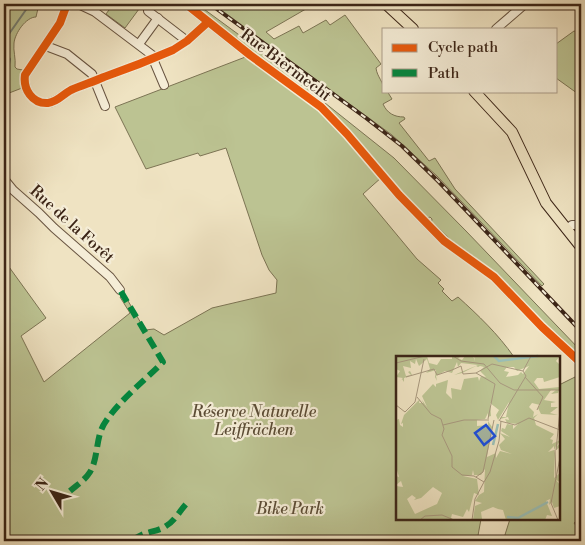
<svg xmlns="http://www.w3.org/2000/svg" width="585" height="545" font-family="'Libre Bodoni',serif">
<style>
.green{fill:#bcc392;stroke:#7c7454}
.lines{fill:none;stroke-linecap:round;stroke-linejoin:round}
.stream{stroke:#748075;stroke-width:2}
.minor-casing{stroke:#685441;stroke-width:10}
.major-casing{stroke:#3b2416;stroke-width:12}
.minor{stroke:#f5edd7;stroke-width:8}
.major{stroke:#efe3c2;stroke-width:10}
.rail-casing{stroke:#3b2416;stroke-width:4}
.rail{stroke:#f5edd7;stroke-width:2;stroke-dasharray:5.5;stroke-linecap:butt}
.quiet{stroke:#00873e;stroke-width:6;stroke-dasharray:12 6;stroke-linecap:butt}
.cycleway-casing{stroke:#f5edd7;stroke-width:11}
.cycleway{stroke:#e8590c;stroke-width:8}
.labels{text-anchor:middle;dominant-baseline:central;stroke-width:4.5;stroke-linejoin:round;paint-order:stroke}
.street-label{font-size:16px;fill:#3b2416;stroke:#f5edd7}
.park-label{font-size:16px;font-style:italic;fill:#5b4c35;stroke:#f5edd7}
.inset-river{fill:none;stroke:#9abeb5;stroke-width:2.5}
.inset-road{fill:none;stroke:#a7977d;stroke-width:1}
.view{fill:#1d4ed8;fill-opacity:0.15;stroke:#1d4ed8;stroke-width:2.5}
.inset-edge{fill:none;stroke:#3b2416;stroke-width:2.5}
</style>
<rect width="100%" height="100%" fill="#efe3c2"/>
<filter id="stains"><feTurbulence type="fractalNoise" baseFrequency=".004" numOctaves="4"/><feColorMatrix values="0 0 0 0 .2 0 0 0 0 .09 0 0 0 0 .02 0 0 0 .5 -.17"/></filter>
<radialGradient id="worn" r=".72"><stop offset=".6" stop-color="#630" stop-opacity="0"/><stop offset="1" stop-color="#630" stop-opacity=".3"/></radialGradient>
<g class="green">
<path d="M4,4H39L36,17C26,17 15,33 14,43C13,51 16,58 15,67L17,69L23,70L21,81L22,88L4,95Z"/>
<path d="M107,4H132L139,9L125,28L106,14L109,10L105,7Z"/>
<path d="M189,4H197L306,84L325,103L394,158L466,231L581,351V357L556,333L554,334L475,261L476,258L451,240L433,223L431,225L432,219L430,217L425,219L332,117Z"/>
<path d="M213,4H309L311,6L266,32L274,39L299,26L303,33L326,20L330,25L345,15L381,64L376,68C377,77 384,82 384,91H387L392,99L383,104C387,113 394,117 404,117L405,119L399,123L429,161L435,158L455,189L544,284L542,286L437,176L392,135Z"/>
<path d="M574,31L581,33V96L556,78V44Z"/>
<path d="M248,56L320,107L382,177L363,194L417,259L441,280L438,283L444,289L442,291L452,301L458,297C478,315 498,334 514,357L398,358V519H481L477,541H4V260L46,318L21,336L44,382L130,313L120,297L124,294L145,330L154,329L164,335L212,308L276,293L277,280L269,270L262,255L226,148L200,156L198,153L146,169L115,107Z"/>
<path d="M581,374V512L580,518L574,523L577,527L581,524V541H503L510,519H559V385Z"/>
</g>
<g class="lines">
<g class="stream">
<path d="M4,41L30,4"/>
<path d="M4,50L10,59L9,64L4,73"/>
</g>
<g class="minor-casing">
<g id="minor">
<path d="M67,4L60,23L25,75C23,89 32,104 48,103C58,102 63,94 71,90C82,85 93,82 104,77C127,69 150,60 173,50L187,41L208,22"/>
<path d="M78,4L95,12L156,58"/>
<path d="M149,4L148,11L187,41"/>
<path d="M186,4L250,55L321,107L347,134L399,195L444,241L494,277L542,327L581,363"/>
<path d="M496,29L525,4"/>
<path d="M139,44L158,18"/>
<path d="M46,46L67,54L92,74L105,106"/>
<path d="M153,59L164,85"/>
<path d="M4,179L13,190L39,213L54,228L110,277L120,290"/>
<path d="M566,229L572,225H581"/>
</g>
</g>
<g class="major-casing">
<g id="major">
<path d="M386,4L413,29"/>
<path d="M474,91L512,132L546,203L581,247"/>
</g>
</g>
<use href="#minor" class="minor"/>
<use href="#major" class="major"/>
<g class="rail-casing">
<path id="rail" d="M210,4L366,118L402,146L439,182L581,331"/>
</g>
<use href="#rail" class="rail"/>
<g class="quiet">
<path d="M70,491C77,485 85,480 90,472C99,457 95,436 106,421C121,399 144,381 163,362L120,290"/>
<path d="M133,541C142,531 156,533 166,526C175,521 180,510 188,502"/>
</g>
<g class="cycleway-casing">
<g id="cycleway">
<path d="M67,4L60,23L25,75C23,89 32,104 48,103C58,102 63,94 71,90C82,85 93,82 104,77C127,69 150,60 173,50L187,41L208,22"/>
<path d="M186,4L250,55L321,107L347,134L399,195L444,241L494,277L542,327L581,363"/>
</g>
</g>
<use href="#cycleway" class="cycleway"/>
</g>
<g class="labels">
<g class="street-label">
<text transform="translate(286 65) rotate(37)">Rue Biermecht</text>
<text transform="translate(72 224) rotate(42)">Rue de la Forêt</text>
</g>
<g class="park-label">
<text x="254" y="412">Réserve Naturelle<tspan x="254" dy="18">Leiffrächen</tspan></text>
<text x="290" y="509">Bike Park</text>
</g>
</g>
<g transform="translate(396 356)">
<rect width="164" height="164" fill="#efe3c2"/>
<path d="M0,0H31L33,7L41,9L45,3H56V0H66L62,2L66,4L69,0H77L79,5L78,0H164L160,5L164,9V21L148,26L147,22H141L138,26L143,33L164,31L162,37L155,38L160,34H155L148,44L160,46L155,47V51H162L154,57L162,59L145,58L142,52L144,49L136,47L133,51L138,56L137,61L142,58L138,62L140,69L158,78L154,83L157,84L156,88L164,84L161,90L164,88V91L160,94V90L158,94V90L152,96L158,94L159,97L158,122L164,117V126L160,124L164,129V150L158,152L156,146L153,149L154,143L150,145L156,160L151,159L149,164H110L107,154L102,153L101,159L102,153L97,151L85,156L86,163L77,164L79,150L86,147L79,145L83,139L78,137L73,156L71,153L67,161L56,158L55,162L58,164H0V130L7,131L5,125L0,129V120L3,121L0,111V64L3,63L4,69L7,71V67L5,68L8,59L24,43L23,47H27L26,44L31,51L26,40L37,28L40,31V28L52,24L50,37L56,43L55,32L65,34L68,23L82,21L83,25L85,20L90,21L84,15L88,11L84,10L82,11L80,10L66,17L58,19L82,9L65,7L62,11L61,6L56,17L49,15L40,20L41,25L39,21L40,14L30,17L34,13L31,3L23,10L20,3L19,8L14,5L15,12L7,10L10,20L15,19L12,16L14,15L16,19L8,22V26L6,23L0,28L7,22L0,21L4,15L0,13ZM133,10L127,18L125,16L122,19L110,21L113,16L108,15L111,11H118L121,15ZM113,46L110,61H105L104,63L112,61L113,64L109,63L111,67L122,68L117,73V69L111,68L109,73L106,72L105,75L114,81L104,77L109,83L103,89L105,94L116,98L104,95L100,102V97L91,101L96,71L92,65V69L81,70V64L89,63L92,57V61L95,60L94,47L103,54L100,59L102,64ZM89,113L88,136L83,139L81,123L67,120L76,119L77,114L78,119H85ZM37,131L46,137L41,148L19,158L11,143L16,139L20,142L18,144L25,142Z" fill="#bcc392" fill-rule="evenodd"/>
<path class="inset-river" d="M98,0L103,5L142,0M97,89L102,68M111,161L122,162L152,146"/>
<path class="inset-road" d="M57,0L65,5L88,8L104,27L118,34H164M0,7L29,0M56,14L65,10L67,18L80,17L96,8L127,15M127,15L135,0M80,17L99,28L92,63M10,21L38,13L41,19L56,14M129,21L147,41L141,54M21,41L35,58L45,63L48,73L46,79L56,100V111L66,119L78,120L88,126M0,49L9,56L19,46L28,3M133,62L164,74M103,65L130,20L127,15M104,65L119,69L133,62M47,69L68,64H93M159,94L160,122M160,94L164,55M80,121L87,116L98,64M88,126L94,116L103,85L105,65M24,164L29,160L46,159L58,164M76,164L79,143L88,126M162,164L155,147L164,102"/>
<path class="view" d="M90,69L99,80L88,89L79,77Z"/>
<rect width="164" height="164" class="inset-edge"/>
</g>
<rect width="585" height="545" fill="none" stroke="#efe3c2" stroke-width="20"/>
<rect x="5" y="5" width="575" height="535" fill="none" stroke="#3b2416" stroke-width="2.5"/>
<rect x="10" y="10" width="565" height="525" fill="none" stroke="#3b2416"/>
<rect x="382" y="28" width="175" height="65" fill="#f5edd7" stroke="#ab9d8a"/>
<rect x="392" y="44" width="25" height="8" fill="#e8590c" stroke="#ab9d8a"/>
<text x="428" y="52" font-size="15" fill="#3b2416">Cycle path</text>
<rect x="392" y="69" width="25" height="8" fill="#00873e" stroke="#ab9d8a"/>
<text x="428" y="78" font-size="15" fill="#3b2416">Path</text>
<g transform="translate(52 492) rotate(308)" stroke="#f5edd7" stroke-width="4" paint-order="stroke">
<path d="M0-4L9 19L0 12L-9 19Z" fill="#3b2416"/>
<text y="-8" font-size="14" font-weight="bold" text-anchor="middle" fill="#3b2416">N</text>
</g>
<rect width="100%" height="100%" filter="url(#stains)"/>
<rect width="100%" height="100%" fill="url(#worn)"/>
</svg>
